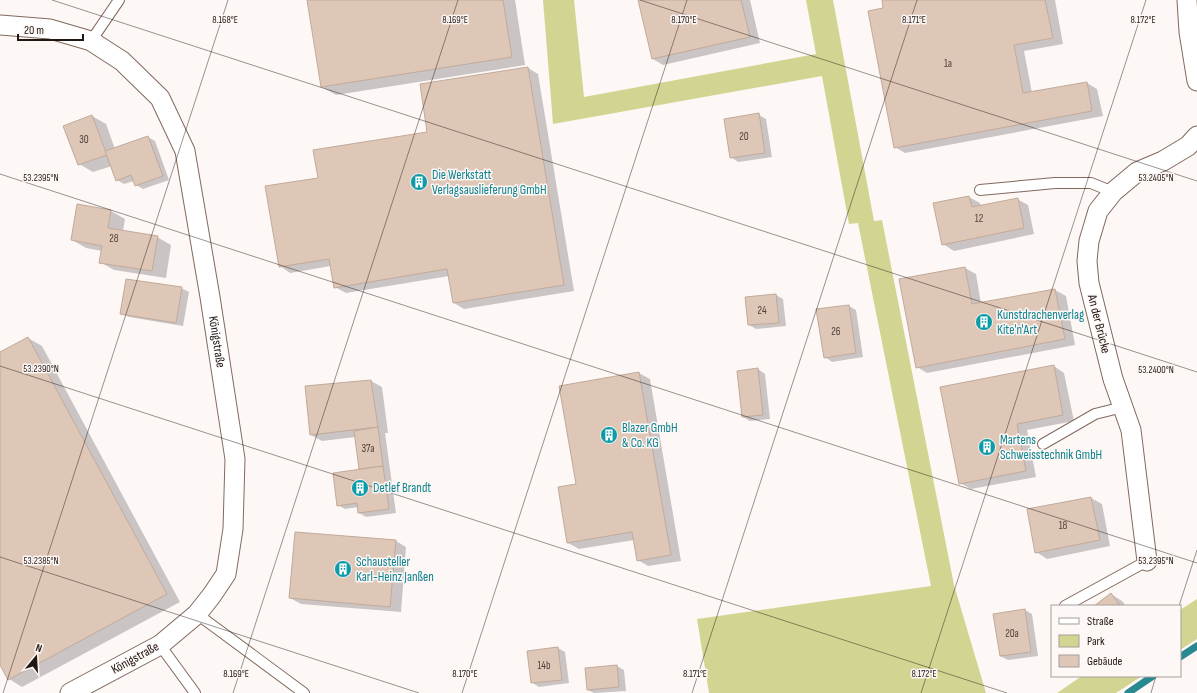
<svg xmlns="http://www.w3.org/2000/svg" width="1197" height="693" font-family="'Sofia Sans Condensed',sans-serif">
<style>
.green{fill:#d2d591}
.shadow{fill:#0003}
.lines{fill:none;stroke-linecap:round;stroke-linejoin:round}
.stream{stroke:#298990;stroke-width:7}
.building{fill:#dfc7b7;stroke:#c1aa9a}
.service-casing{stroke:#81695d;stroke-width:12}
.minor-casing{stroke:#81695d;stroke-width:21}
.service{stroke:#fff;stroke-width:10}
.minor{stroke:#fff;stroke-width:19}
.ticks{fill:none;stroke:#201612;stroke-width:1;stroke-opacity:0.45}
.labels{text-anchor:middle;dominant-baseline:central;stroke-width:3;stroke-linejoin:round;paint-order:stroke}
.number-label{font-size:11px;fill:#50423b}
.culture-label{font-size:13px;fill:#0d838f;stroke:#fdf7f5;text-anchor:start}
.street-label{font-size:13px;fill:#201612;stroke:#fdf7f5}
.ticks-label{font-size:10px;text-anchor:middle;fill:#201612;stroke:#fdf7f5;stroke-width:3;stroke-linejoin:round;paint-order:stroke}
</style>
<rect width="100%" height="100%" fill="#fdf7f5"/>
<g class="green">
<path d="M543,0H574L584,97L816,54L806,0H833L874,221L882,220L954,585L986,693H709L697,619L931,586L858,223L849,224L822,76L553,124Z"/>
<path d="M1197,599V639L1180,650V610Z"/>
<path d="M1082,676H1142L1116,693H1057Z"/>
</g>
<g class="shadow">
<path d="M308,0H515L525,65L336,95L322,87Z"/>
<path d="M639,0H750L760,43L663,65L653,59Z"/>
<path d="M883,0H1055L1063,44L1024,51L1032,93L1087,83L1097,89L1103,116L905,153L895,147L885,9Z"/>
<path d="M528,68L538,74L574,291L464,309L454,303L449,276L346,293L335,287L331,266L290,273L280,266L319,178L428,133Z"/>
<path d="M759,115L766,119L772,157L738,162L731,157Z"/>
<path d="M92,116L106,124L115,149L148,137L155,141L169,180L143,189L136,185L134,181L124,184L117,180L112,166L93,172L79,164Z"/>
<path d="M969,197L980,203L981,206L1017,199L1028,205L1034,234L954,251L943,244Z"/>
<path d="M111,211L125,219L123,231L157,237L171,245L166,278L114,270L100,262L102,251L86,248L72,240Z"/>
<path d="M965,268L976,274L981,304L1055,290L1066,296L1075,345L927,373L917,367Z"/>
<path d="M181,288L189,292L183,326L129,317L122,313Z"/>
<path d="M776,295L783,299L786,326L756,329L749,325Z"/>
<path d="M849,306L856,310L863,357L832,362L825,357Z"/>
<path d="M28,338L42,346L180,602L22,687L9,679L0,663V353Z"/>
<path d="M1054,366L1064,373L1074,421L1027,430L1036,477L971,489L960,483Z"/>
<path d="M758,369L765,374L770,419L750,421L743,417Z"/>
<path d="M639,373L650,379L681,561L648,566L638,560L634,540L579,549L568,543L577,485Z"/>
<path d="M371,381L382,387L388,433H385L396,513L366,517L359,513L358,507L345,509L338,505L360,470L355,437L322,441L311,435L306,387Z"/>
<path d="M1091,498L1102,504L1110,546L1047,559L1036,552L1028,510Z"/>
<path d="M396,541L406,547L401,612L301,604L290,598Z"/>
<path d="M1111,594L1122,601L1126,606H1095Z"/>
<path d="M1025,610L1032,614L1038,656L1008,660L1000,656Z"/>
<path d="M558,648L565,652L569,683L539,687L531,682Z"/>
<path d="M617,666L624,670L626,691L594,693L588,690Z"/>
</g>
<g class="lines">
<g class="stream">
<path d="M1180,657L1197,646"/>
<path d="M1128,693L1153,676"/>
</g>
</g>
<g class="building">
<path d="M307,0H503L512,57L321,87Z"/>
<path d="M638,0H741L750,37L652,59Z"/>
<path d="M882,0H1045L1053,38L1014,45L1023,93L1087,82L1092,111L894,148L868,11L883,8Z"/>
<path d="M528,67L564,285L453,303L447,269L334,288L329,259L279,267L265,186L318,178L313,150L427,132L420,84Z"/>
<path d="M759,113L765,153L730,158L724,119Z"/>
<path d="M92,115L107,155L78,165L63,126Z"/>
<path d="M148,136L163,176L135,186L131,175L116,181L105,151Z"/>
<path d="M969,196L972,207L1018,198L1024,228L942,245L933,203Z"/>
<path d="M77,204L111,210L108,228L158,236L152,271L99,263L102,246L71,240Z"/>
<path d="M965,267L972,304L1055,289L1065,339L916,368L899,279Z"/>
<path d="M126,279L182,287L176,323L120,314Z"/>
<path d="M776,294L779,323L748,325L745,297Z"/>
<path d="M849,305L856,353L824,358L816,309Z"/>
<path d="M28,337L167,594L8,680L0,665V352Z"/>
<path d="M1054,365L1063,415L1017,424L1026,471L959,484L940,387Z"/>
<path d="M758,368L763,415L742,417L737,371Z"/>
<path d="M639,372L671,555L637,561L632,532L567,543L558,487L576,484L559,386Z"/>
<path d="M371,380L378,427L310,435L305,386Z"/>
<path d="M378,427L383,466L359,469L354,431Z"/>
<path d="M383,466L389,509L358,513L357,503L337,506L333,473Z"/>
<path d="M1091,497L1100,540L1035,553L1027,509Z"/>
<path d="M295,532L396,540L390,607L289,598Z"/>
<path d="M1111,593L1120,606H1094Z"/>
<path d="M1025,609L1031,652L1000,656L993,614Z"/>
<path d="M558,647L562,680L531,683L527,651Z"/>
<path d="M617,665L619,687L587,690L585,668Z"/>
</g>
<g class="lines">
<g class="service-casing">
<g id="service">
<path d="M91,41L119,0"/>
<path d="M980,190L1055,183H1091L1113,192"/>
<path d="M1043,444L1095,414L1123,407"/>
<path d="M1065,606L1147,561"/>
<path d="M197,614L304,693"/>
<path d="M160,645L195,693"/>
</g>
</g>
<g class="minor-casing">
<g id="minor">
<path d="M1187,0L1189,32L1197,81"/>
<path id="s1" d="M0,25L50,29L91,41L122,61L160,98L185,151L210,297L235,459L233,529L226,574L212,595L197,614L160,645L70,693"/>
<path d="M1147,561L1131,430L1113,379L1089,283L1087,261L1089,241L1098,211L1113,192L1137,172L1163,161L1188,146L1197,136"/>
</g>
</g>
<use href="#service" class="service"/>
<use href="#minor" class="minor"/>
</g>
<path class="ticks" d="M52,0L1197,372M640,0L1197,181M0,174L1197,563M0,366L1007,693M0,557L419,693M1179,606L1197,550M3,693L228,0M233,693L458,0M462,693L687,0M692,693L917,0M921,693L1146,0M1151,693L1156,676"/>
<defs>
<g id="building-disc" transform="scale(0.9)"><circle r="9.5" fill="#0f9aa8" stroke="#fdf7f5"/><path d="M-4-6H4V6H1V3H-1V6H-4ZM-2.5-4.3h1.7v1.8h-1.7ZM.8-4.3h1.7v1.8H.8ZM-2.5-1h1.7V.8h-1.7ZM.8-1h1.7V.8H.8Z" fill="#fff"/></g>
</defs>
<g fill-rule="evenodd">
<use href="#building-disc" x="419" y="182"/>
<use href="#building-disc" x="984" y="322"/>
<use href="#building-disc" x="609" y="435"/>
<use href="#building-disc" x="987" y="447"/>
<use href="#building-disc" x="360" y="488"/>
<use href="#building-disc" x="343" y="569"/>
</g>
<g class="labels">
<g class="number-label">
<text x="948" y="63">1a</text>
<text x="744" y="136">20</text>
<text x="84" y="139">30</text>
<text x="979" y="218">12</text>
<text x="114" y="238">28</text>
<text x="762" y="310">24</text>
<text x="836" y="331">26</text>
<text x="368" y="448">37a</text>
<text x="1063" y="525">18</text>
<text x="1012" y="633">20a</text>
<text x="544" y="665">14b</text>
</g>
<g class="culture-label">
<text x="432" y="175">Die Werkstatt<tspan x="432" dy="15">Verlagsauslieferung GmbH</tspan></text>
<text x="997" y="315">Kunstdrachenverlag<tspan x="997" dy="15">Kite'n'Art</tspan></text>
<text x="622" y="428">Blazer GmbH<tspan x="622" dy="15">&amp; Co. KG</tspan></text>
<text x="1000" y="440">Martens<tspan x="1000" dy="15">Schweisstechnik GmbH</tspan></text>
<text x="373" y="488">Detlef Brandt</text>
<text x="356" y="562">Schausteller<tspan x="356" dy="15">Karl-Heinz Janßen</tspan></text>
</g>
<g class="street-label">
<text transform="translate(1099 324) rotate(76)">An der Brücke</text>
<text stroke="none"><textPath href="#s1" startOffset="435">Königstraße</textPath></text>
<text transform="translate(135 658) rotate(-29)">Königstraße</text>
</g>
</g>
<g class="ticks-label">
<text x="225" y="23">8.168°E</text>
<text x="455" y="23">8.169°E</text>
<text x="684" y="23">8.170°E</text>
<text x="914" y="23">8.171°E</text>
<text x="1143" y="23">8.172°E</text>
<text x="41" y="181">53.2395°N</text>
<text x="1156" y="181">53.2405°N</text>
<text x="41" y="372">53.2390°N</text>
<text x="1156" y="373">53.2400°N</text>
<text x="41" y="564">53.2385°N</text>
<text x="1156" y="564">53.2395°N</text>
<text x="924" y="677">8.172°E</text>
<text x="236" y="677">8.169°E</text>
<text x="465" y="677">8.170°E</text>
<text x="695" y="677">8.171°E</text>
</g>
<rect x="1051" y="605" width="130" height="72" fill="#fdf7f5" stroke="#a59d9a"/>
<rect x="1059" y="618" width="20" height="6" fill="#ffffff" stroke="#a59d9a"/>
<text x="1087" y="625" font-size="12" fill="#201612">Straße</text>
<rect x="1059" y="635" width="20" height="12" fill="#d2d591" stroke="#a59d9a"/>
<text x="1087" y="645" font-size="12" fill="#201612">Park</text>
<rect x="1059" y="655" width="20" height="12" fill="#dfc7b7" stroke="#a59d9a"/>
<text x="1087" y="665" font-size="12" fill="#201612">Gebäude</text>
<g transform="translate(36 657) rotate(18)" stroke="#fdf7f5" stroke-width="3" paint-order="stroke">
<path d="M0-3L7 15L0 10L-7 15Z" fill="#201612"/>
<text y="-6" font-size="11" font-weight="bold" text-anchor="middle" fill="#201612">N</text>
</g>
<path d="M18 34v6h65v-6" fill="none" stroke="#201612" stroke-width="2"/>
<text x="24" y="34" font-size="12" fill="#201612" stroke="#fdf7f5" stroke-width="3" paint-order="stroke">20 m</text>
</svg>
